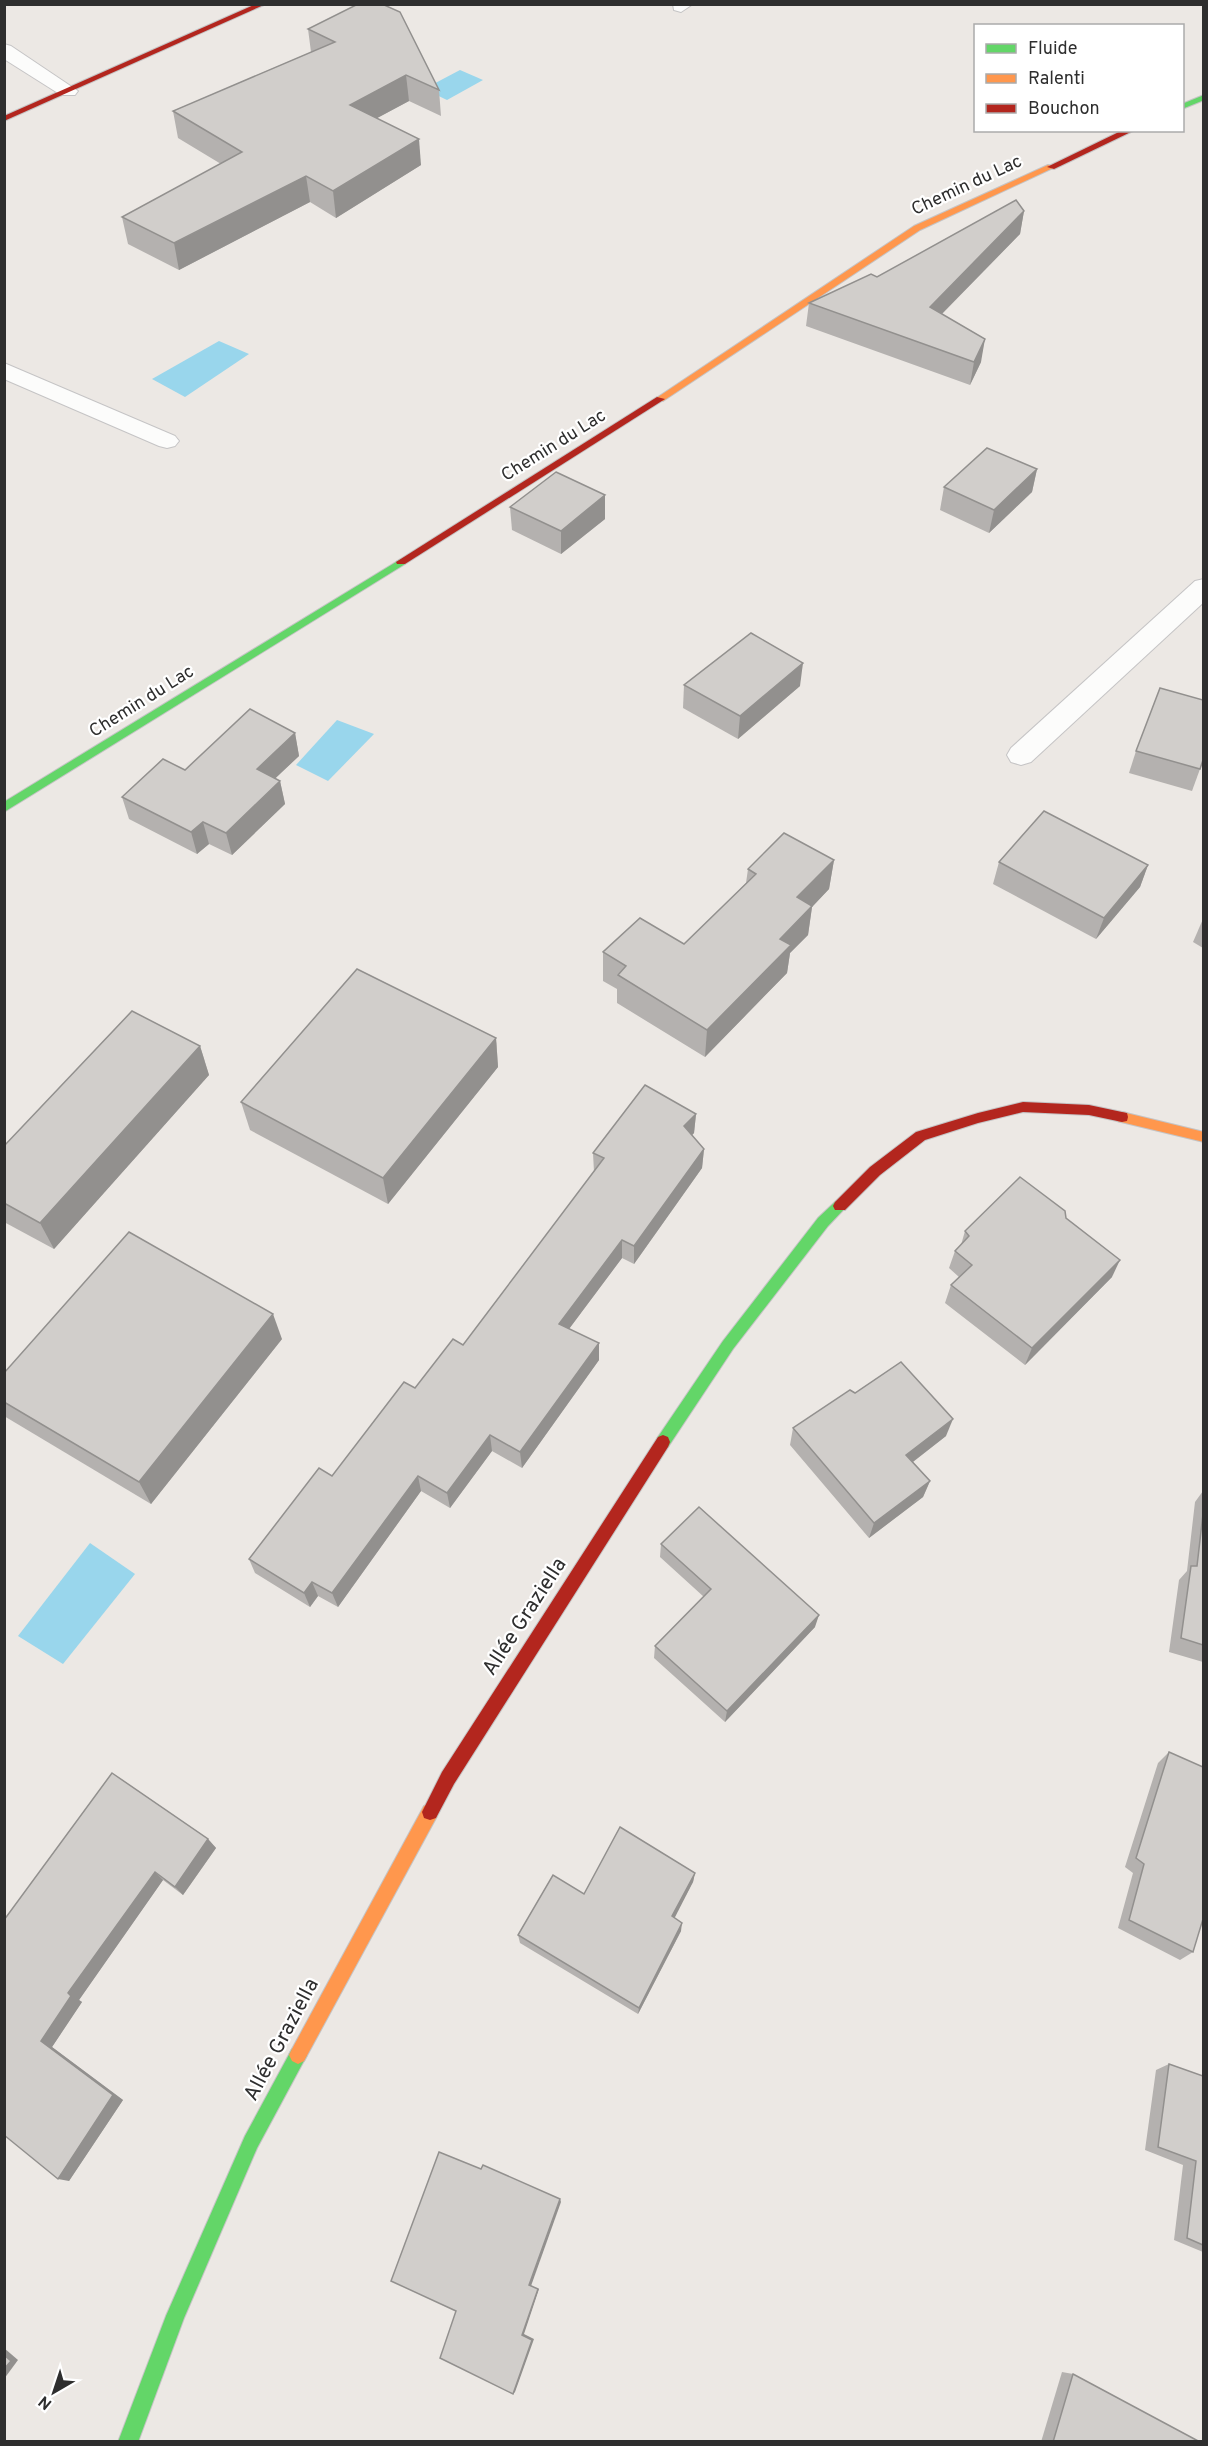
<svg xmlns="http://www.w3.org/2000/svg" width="1208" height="2446" font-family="Overpass,sans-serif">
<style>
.water{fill:#99d6ec}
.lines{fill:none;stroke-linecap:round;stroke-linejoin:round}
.street-casing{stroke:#c5c4c5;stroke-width:2}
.fast-casing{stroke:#c5c4c5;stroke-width:2}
.slow-casing{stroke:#c5c4c5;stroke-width:2}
.jam-casing{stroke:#c5c4c5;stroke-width:2}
.street{fill:#fcfcfb;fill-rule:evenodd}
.fast{fill:#63d668;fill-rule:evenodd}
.slow{fill:#ff974d;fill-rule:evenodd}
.jam{fill:#b3261e;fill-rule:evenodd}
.wall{fill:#b4b1af}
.shaded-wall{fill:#92908e}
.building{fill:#d1cecb;stroke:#92908e;stroke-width:1.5}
.labels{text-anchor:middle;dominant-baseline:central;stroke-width:4.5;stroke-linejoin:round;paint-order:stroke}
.far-street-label{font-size:18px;fill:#2e2e2e;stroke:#fff}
.street-label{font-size:21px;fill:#2e2e2e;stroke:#fff}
</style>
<rect width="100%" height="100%" fill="#ece8e4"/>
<g class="water">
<path d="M460,70L483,80L447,100L424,89Z"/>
<path d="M219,341L249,354L185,397L152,379Z"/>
<path d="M337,720L374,734L328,781L296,765Z"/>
<path d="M90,1543L135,1574L63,1664L18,1636Z"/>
</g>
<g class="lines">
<g class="street-casing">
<g id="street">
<path d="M673,4H693L681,12L674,10Z"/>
<path d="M4,44L11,46L78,91L75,95H61L4,59Z"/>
<path d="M4,363L175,436L179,441L175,446L167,448L159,446L4,379Z"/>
<path d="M1204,579V602L1031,762L1021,765L1011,762L1007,755L1011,748L1195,581Z"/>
</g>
</g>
<g class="fast-casing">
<g id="fast">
<path d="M1204,95V100L1182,109V104Z"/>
<path d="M401,559L405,560V564L4,812V802Z"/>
<path d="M840,1200L845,1202L847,1206L828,1226L733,1349L668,1447L663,1449L658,1447L656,1442L658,1437L723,1341L818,1218L835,1202Z"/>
<path d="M298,2046L304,2049L307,2055L257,2148L184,2318L138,2442H118L166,2316L245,2136L292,2049Z"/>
</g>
</g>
<g class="slow-casing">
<g id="slow">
<path d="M1048,165L1055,167L920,230L663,401L655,399L914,226Z"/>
<path d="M1122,1112L1204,1132V1142L1117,1121L1116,1117L1117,1113Z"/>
<path d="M430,1804L436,1806L438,1812L436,1818L304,2061L298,2064L292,2061L289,2055L292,2049L424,1806Z"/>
</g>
</g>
<g class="jam-casing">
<g id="jam">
<path d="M256,4H266L4,121V116Z"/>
<path d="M1123,130H1135L1054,169L1047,167Z"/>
<path d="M657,397L665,399L405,564H397L396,562Z"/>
<path d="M1023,1102L1089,1105L1122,1112L1127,1113L1128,1117L1127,1121L1122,1122L1089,1115L1023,1112L978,1123L925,1140L880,1175L845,1210H835L833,1206L835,1202L870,1167L916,1132L978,1113Z"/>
<path d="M663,1435L668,1437L670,1442L668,1447L454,1784L436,1818L430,1820L424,1818L422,1812L442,1772L658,1437Z"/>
</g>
</g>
<use href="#street" class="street"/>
<use href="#fast" class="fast"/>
<use href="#slow" class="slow"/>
<use href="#jam" class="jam"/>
</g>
<g class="wall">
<path d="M308,29L439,90L441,116L409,101L377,118L421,165L336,218L310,202L179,270L128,244L122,217L221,164L178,138L173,111L311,52Z"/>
<path d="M1024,211L1020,234L942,314L981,362L970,385L806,326L809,303L877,277Z"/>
<path d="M1037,469L1032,492L989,533L940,510L944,487Z"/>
<path d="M510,507L605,519L561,554L512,530Z"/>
<path d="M684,685L800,686L738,739L683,708Z"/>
<path d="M295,733L299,756L275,778L280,781L285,804L232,855L209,844L197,854L129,819L122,797L185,770Z"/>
<path d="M1136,751L1200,769L1192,791L1129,773Z"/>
<path d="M834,860L829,889L812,907L808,935L790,953L787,973L705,1057L617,1003V989L603,981V952L684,944L746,883L748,869Z"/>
<path d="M999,862L1148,865L1140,887L1096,939L993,884Z"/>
<path d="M1203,919V948L1193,942Z"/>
<path d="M496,1038L498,1067L388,1204L250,1130L241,1102Z"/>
<path d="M200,1046L209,1075L54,1249L4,1222V1146Z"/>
<path d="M696,1114L694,1133L692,1135L704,1149L702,1168L634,1264L622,1258L569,1329L599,1360L522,1468L492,1451L450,1508L421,1491L338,1607L318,1596L310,1607L255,1573L249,1559L332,1476L415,1388L463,1345L594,1172L593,1153Z"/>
<path d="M1066,1218L1112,1277L1025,1365L945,1303L951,1285L959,1277L949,1268L955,1251L961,1245L965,1231Z"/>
<path d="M282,1339L151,1504L4,1416V1373Z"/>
<path d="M855,1393L946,1436L913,1462L930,1481L923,1497L869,1538L790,1445L793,1428Z"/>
<path d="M1203,1491V1662L1169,1652L1179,1580L1187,1571L1195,1502Z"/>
<path d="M661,1544L815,1627L725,1722L654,1658L655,1646L704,1597L660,1557Z"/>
<path d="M1169,1752L1193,1952L1180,1960L1118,1928L1133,1873L1125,1867L1158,1763Z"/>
<path d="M208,1839L216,1848L183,1895L163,1880L79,2000L82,2002L52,2047L123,2100L69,2181L4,1920Z"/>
<path d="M695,1873L693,1882L674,1917L681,1931L638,2014L520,1943L518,1935L584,1894Z"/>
<path d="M1169,2064L1203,2076V2252L1174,2240L1183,2165L1145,2150L1156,2070Z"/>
<path d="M1062,2372L1073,2374L1200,2442H1041Z"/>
</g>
<g class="shaded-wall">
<path d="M406,75L409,101L353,131L350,105Z"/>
<path d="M419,139L421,165L336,218L333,191Z"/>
<path d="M306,176L310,202L179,270L174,243Z"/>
<path d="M1024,211L1020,234L926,330L930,307Z"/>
<path d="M985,339L981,362L970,385L974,362Z"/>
<path d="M1037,469L1032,492L989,533L994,510Z"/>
<path d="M605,495V519L561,554V531Z"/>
<path d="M803,663L800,686L738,739L740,716Z"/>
<path d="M295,733L299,756L262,791L257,769Z"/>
<path d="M280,781L285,804L232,855L226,833Z"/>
<path d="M203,822L209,844L197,854L191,832Z"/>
<path d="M834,860L829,889L812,907L808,935L790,953L787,973L705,1057L707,1030L780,939L797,897Z"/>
<path d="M1148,865L1140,887L1096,939L1104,918Z"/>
<path d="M496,1038L498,1067L388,1204L383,1178Z"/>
<path d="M200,1046L209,1075L54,1249L40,1223Z"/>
<path d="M696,1114L694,1133L682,1146L684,1126Z"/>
<path d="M704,1149L702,1168L634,1264V1246Z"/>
<path d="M622,1240V1258L560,1341L559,1324Z"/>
<path d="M1120,1260L1112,1277L1025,1365L1032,1348Z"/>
<path d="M273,1314L282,1339L151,1504L139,1482Z"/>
<path d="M599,1343V1360L522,1468L520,1452Z"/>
<path d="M953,1419L946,1436L901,1471L906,1455Z"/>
<path d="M490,1435L492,1451L450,1508L447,1493Z"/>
<path d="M418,1476L421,1491L338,1607L332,1593Z"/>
<path d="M930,1481L923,1497L869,1538L874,1523Z"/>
<path d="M312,1582L318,1596L310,1607L304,1593Z"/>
<path d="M819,1615L815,1627L725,1722L727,1711Z"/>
<path d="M208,1839L216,1848L183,1895L175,1887Z"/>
<path d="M155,1872L163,1880L79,2000L82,2002L52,2047L123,2100L69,2181L58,2179L41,2041L68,1993Z"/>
<path d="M695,1873L693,1882L671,1925L672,1916Z"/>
<path d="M682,1923L681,1931L638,2014L639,2008Z"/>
<path d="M560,2199L561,2202L531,2286L529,2285Z"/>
<path d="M538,2289H539L524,2334L534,2339L515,2392L513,2394L522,2335Z"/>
<path d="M4,2348L18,2360L4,2379Z"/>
</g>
<g class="building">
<path d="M358,4H382L400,12L439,90L406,75L350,105L419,139L333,191L306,176L174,243L122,217L242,152L173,111L335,42L308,29Z"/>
<path d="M1016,200L1024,211L930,307L985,339L974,362L809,303L871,274L877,277Z"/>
<path d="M987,448L1037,469L994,510L944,487Z"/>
<path d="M556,472L605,495L561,531L510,507Z"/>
<path d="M751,633L803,663L740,716L684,685Z"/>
<path d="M1160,688L1203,700V760L1200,769L1136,751Z"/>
<path d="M250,709L295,733L257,769L280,781L226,833L203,822L191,832L122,797L163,759L185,770Z"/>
<path d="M1044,811L1148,865L1104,918L999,862Z"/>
<path d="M784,833L834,860L797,897L812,906L780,939L791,945L707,1030L618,975L626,966L603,952L640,918L684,944L756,874L748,869Z"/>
<path d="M357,969L496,1038L383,1178L241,1102Z"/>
<path d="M132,1011L200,1046L40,1223L4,1203V1146Z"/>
<path d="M645,1085L696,1114L684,1126L704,1149L634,1246L622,1240L559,1324L599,1343L520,1452L490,1435L447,1493L418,1476L332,1593L312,1582L304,1593L249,1559L319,1468L332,1476L404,1382L415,1388L453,1339L463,1345L604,1158L593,1153Z"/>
<path d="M1020,1177L1065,1211L1066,1218L1120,1260L1032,1348L951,1285L972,1265L955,1251L969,1236L965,1231Z"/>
<path d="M129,1232L273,1314L139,1482L4,1402V1373Z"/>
<path d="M901,1362L953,1419L906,1455L930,1481L874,1523L793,1428L850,1390L855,1393Z"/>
<path d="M699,1507L819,1615L727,1711L655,1646L711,1589L661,1544Z"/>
<path d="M1203,1514V1645L1181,1638L1191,1566H1197Z"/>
<path d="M1169,1752L1203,1767V1919L1193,1952L1129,1920L1144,1864L1136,1858Z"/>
<path d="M112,1773L208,1839L175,1887L155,1872L68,1993L71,1996L41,2041L113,2095L58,2179L4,2135V1920Z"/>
<path d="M620,1827L695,1873L672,1916L682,1923L639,2008L518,1935L553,1875L584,1894Z"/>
<path d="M1169,2064L1203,2076V2245L1187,2238L1196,2161L1158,2147Z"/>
<path d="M439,2152L481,2169L483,2165L560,2199L529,2285L538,2289L522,2335L532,2340L513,2394L440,2358L456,2311L391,2281Z"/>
<path d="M4,2355L11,2361L4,2369Z"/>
<path d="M1073,2374L1200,2442H1053Z"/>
</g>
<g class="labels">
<g class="far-street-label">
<text transform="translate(967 186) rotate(-25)">Chemin du Lac</text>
<text transform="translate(554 446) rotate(-32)">Chemin du Lac</text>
<text transform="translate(142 702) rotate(-32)">Chemin du Lac</text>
</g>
<g class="street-label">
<text transform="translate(525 1617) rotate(-57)">Allée Graziella</text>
<text transform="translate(282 2040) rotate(-62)">Allée Graziella</text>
</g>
</g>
<rect width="1208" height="2446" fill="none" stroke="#2e2e2e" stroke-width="12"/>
<rect x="974" y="24" width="210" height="108" fill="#ffffff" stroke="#ababab" stroke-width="1.5"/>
<rect x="986" y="44" width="30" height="9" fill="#63d668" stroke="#ababab" stroke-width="1.5"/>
<text x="1028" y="54" font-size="18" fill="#2e2e2e">Fluide</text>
<rect x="986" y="74" width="30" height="9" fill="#ff974d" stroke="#ababab" stroke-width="1.5"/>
<text x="1028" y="84" font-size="18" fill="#2e2e2e">Ralenti</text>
<rect x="986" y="104" width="30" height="9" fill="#b3261e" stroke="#ababab" stroke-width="1.5"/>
<text x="1028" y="114" font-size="18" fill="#2e2e2e">Bouchon</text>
<g transform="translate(54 2392) rotate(219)" stroke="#ffffff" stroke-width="4.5" paint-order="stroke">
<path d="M0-4.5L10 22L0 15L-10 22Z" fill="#2e2e2e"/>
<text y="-9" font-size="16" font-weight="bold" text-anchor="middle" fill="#2e2e2e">N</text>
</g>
</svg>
